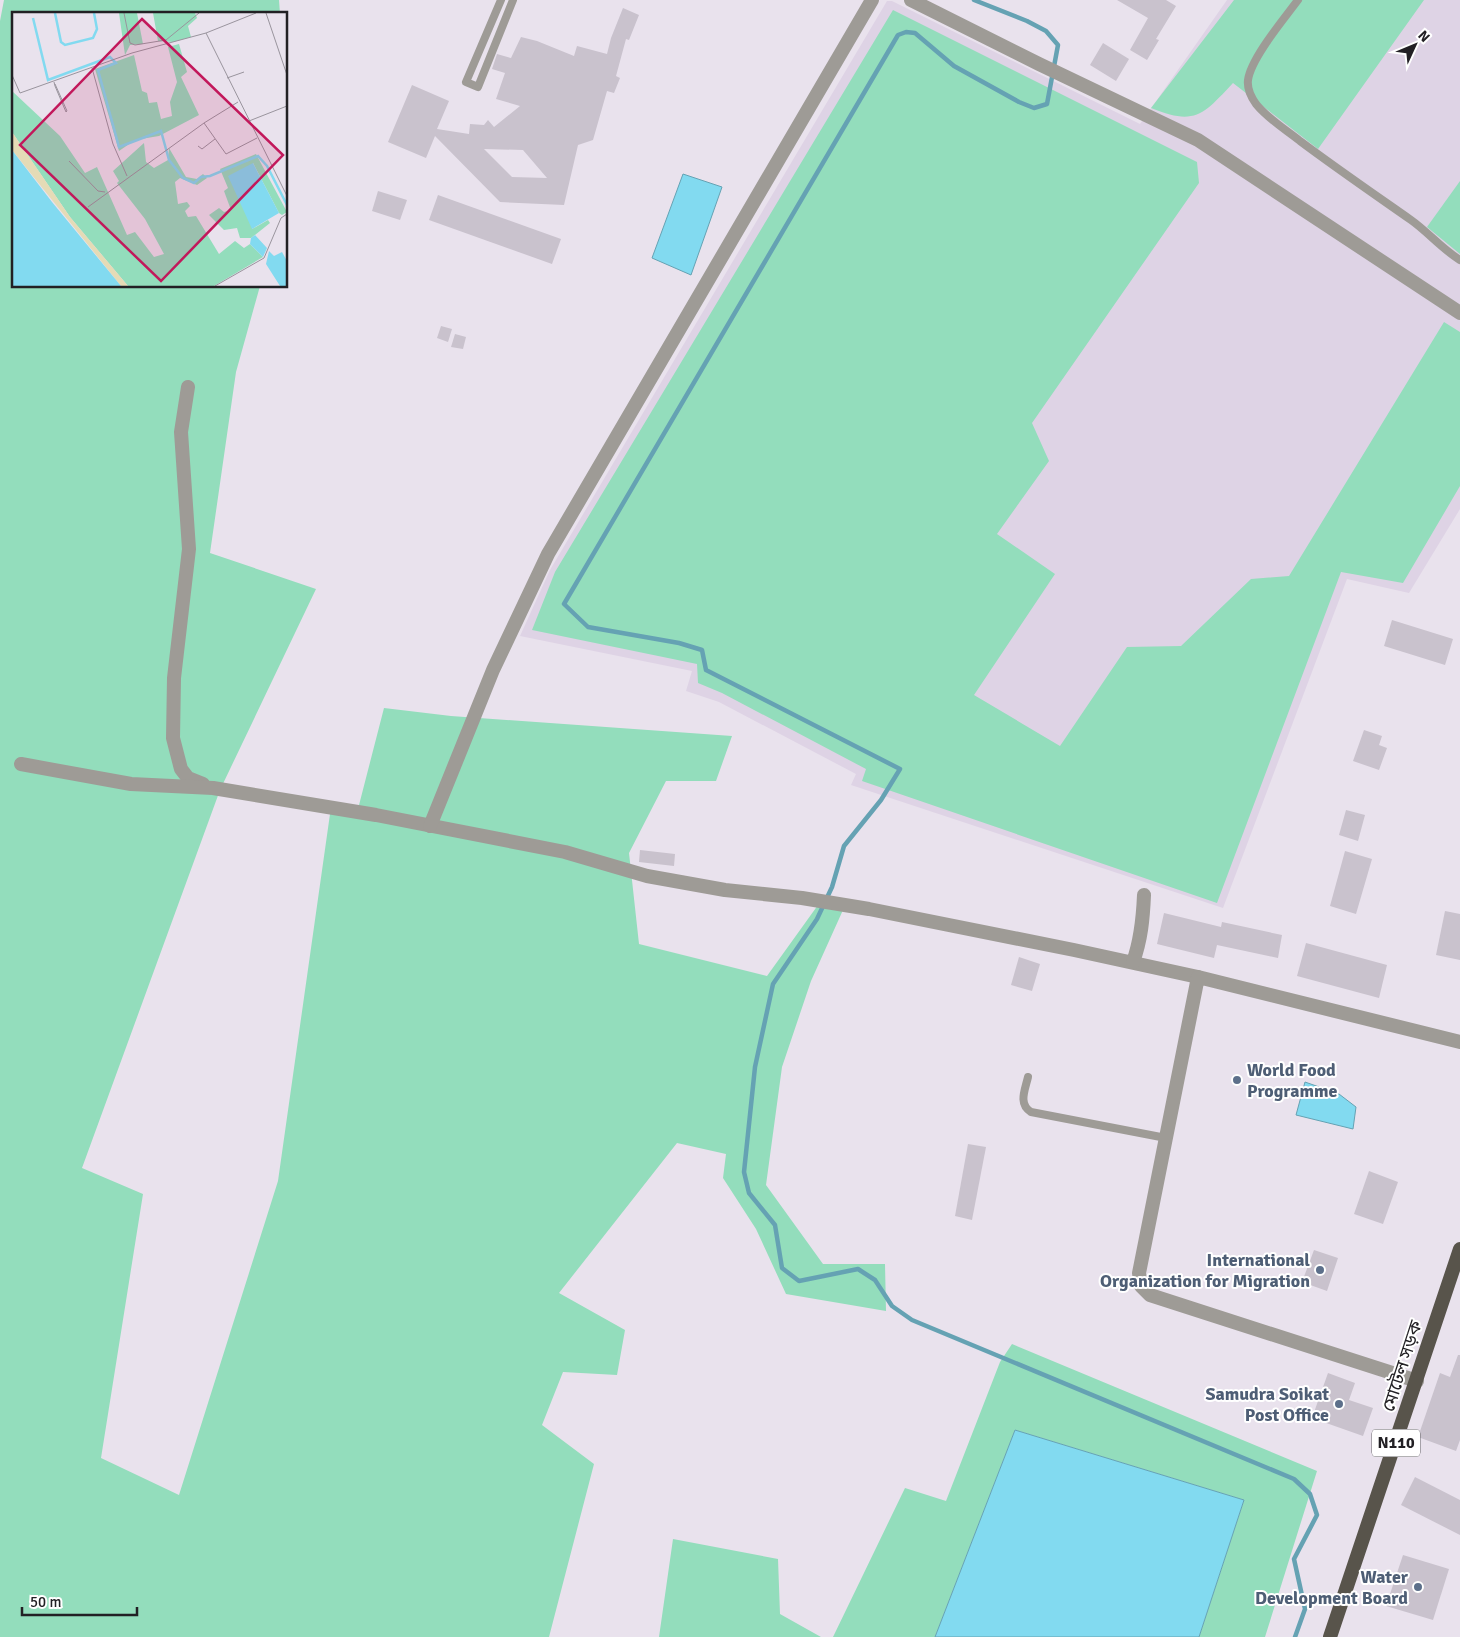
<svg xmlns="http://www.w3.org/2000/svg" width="1460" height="1637" font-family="Signika,'Noto Sans Bengali',sans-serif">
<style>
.built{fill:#ded3e5}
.green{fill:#93ddbc}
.water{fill:#82daf0;stroke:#65a2b3}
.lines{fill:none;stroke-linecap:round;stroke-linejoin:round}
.stream{stroke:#65a2b3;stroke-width:4.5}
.building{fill:#c9c2cd;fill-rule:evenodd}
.service{stroke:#9e9b96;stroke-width:8}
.minor{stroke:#9e9b96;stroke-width:14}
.tertiary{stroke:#9e9b96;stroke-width:14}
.trunk{stroke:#58544b;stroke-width:14}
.service-dot{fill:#5c6f8a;stroke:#fff;stroke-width:2}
.labels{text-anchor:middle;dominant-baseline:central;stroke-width:4;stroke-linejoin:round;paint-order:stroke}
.shield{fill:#fff;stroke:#646366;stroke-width:1}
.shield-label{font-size:16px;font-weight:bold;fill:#222024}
.service-label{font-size:18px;font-weight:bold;fill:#4e5e75;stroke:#fff;text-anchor:end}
.street-label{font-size:18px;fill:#222024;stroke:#fff}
.inset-river{fill:none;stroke:#82daf0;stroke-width:2.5}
.inset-road{fill:none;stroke:#99949d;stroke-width:1}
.view{fill:#c2185b;fill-opacity:0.15;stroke:#c2185b;stroke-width:2.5}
.inset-edge{fill:none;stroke:#222024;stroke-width:2.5}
</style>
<rect width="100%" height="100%" fill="#e9e2ed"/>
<path class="built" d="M1227,0H1460V509L1409,593L1347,579L1223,908L851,785L856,774L719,702L686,691L692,671L520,636L550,570L887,1H892L1140,124Z"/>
<g class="green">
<path d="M4,0H279L280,14H14V286H260L236,372L210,553L316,589L220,790L82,1168L143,1194L101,1458L179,1495L278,1181L331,807L358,809L384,708L451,716L732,736L716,781H666L629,853L639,944L767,976L818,905L843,910L811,981L782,1067L766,1185L823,1264H885L886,1311L786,1294L756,1229L723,1178L726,1154L677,1143L559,1293L625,1330L617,1375L563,1372L542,1425L594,1464L549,1637H0V21Z"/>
<path d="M1234,0H1424L1318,149L1233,83C1203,115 1195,126 1151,108Z"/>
<path d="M893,10L1197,162L1199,183L1032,423L1049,461L997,534L1055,574L974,695L1060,746L1127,647L1181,646L1251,579L1289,576L1444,322L1460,332V486L1403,583L1341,572L1217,903L862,781L866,769L722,693L698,683L697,664L532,630L555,572Z"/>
<path d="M1460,181V254L1427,227Z"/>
<path d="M1012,1344L1317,1471L1265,1637H1199L1244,1500L1015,1430L935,1637H833L905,1488L946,1501L1000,1362Z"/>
<path d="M673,1539L778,1559L780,1614L821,1637H659Z"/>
</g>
<g class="water">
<path d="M683,174L722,187L691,275L652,258Z"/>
<path d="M1305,1082L1339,1094L1356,1107L1353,1129L1296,1115Z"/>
<path d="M1015,1430L1244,1500L1199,1637H935Z"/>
</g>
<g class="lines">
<path class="stream" d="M974,0L1027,21L1046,31L1058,45L1047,104L1034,108L1019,102L954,66L915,33L906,32L898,35L564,604L588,627L679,643L702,650L706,670L900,769L881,800L844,846L832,887L817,919L773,984L755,1067L744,1172L749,1193L775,1225L782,1268L799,1281L858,1269L875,1280L892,1306L912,1320L1294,1479L1310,1494L1317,1515L1294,1559L1305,1609L1295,1637"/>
</g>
<g class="building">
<path d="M1117,0H1166L1176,6L1156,39L1159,40L1147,60L1130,50L1148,18Z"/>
<path d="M623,8L639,15L629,40L626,39L616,76L620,78L614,93L607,91L593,140L578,145L564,205L500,202L435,136L426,158L388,142L412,85L449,101L437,129L469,134L470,124L484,125L488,120L494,127L520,106L496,99L505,73L492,69L497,54L511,58L521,37L537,41L574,56L577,46L607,54L611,38ZM484,149L523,150L547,178L512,177Z"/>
<path d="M1103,43L1129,59L1116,81L1090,65Z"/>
<path d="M378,191L407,200L400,220L372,211Z"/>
<path d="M438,195L561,239L552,264L429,220Z"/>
<path d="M441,326L452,329L448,342L437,338Z"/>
<path d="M455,334L466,337L463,349L451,347Z"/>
<path d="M1392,620L1453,639L1445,665L1384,646Z"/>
<path d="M1364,730L1382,736L1379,745L1387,748L1379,770L1353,761Z"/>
<path d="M1346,810L1365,815L1358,841L1339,835Z"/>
<path d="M640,850L675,854L674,866L639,862Z"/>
<path d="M1345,851L1372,859L1356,914L1330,906Z"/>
<path d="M1445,911L1460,914V960L1436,955Z"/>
<path d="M1164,913L1221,927L1222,922L1282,935L1278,958L1217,945L1214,958L1157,944Z"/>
<path d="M1306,943L1387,965L1379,998L1297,976Z"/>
<path d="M1019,957L1040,964L1032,991L1011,985Z"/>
<path d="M968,1144L986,1147L972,1220L955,1216Z"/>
<path d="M1369,1171L1398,1182L1383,1224L1354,1214Z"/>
<path d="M1314,1250L1338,1258L1327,1291L1302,1282Z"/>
<path d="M1458,1355H1460V1440L1456,1451L1418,1437L1440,1373L1450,1377Z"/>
<path d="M1328,1373L1355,1383L1349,1400L1373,1408L1363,1436L1312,1418Z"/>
<path d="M1415,1477L1460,1500V1535L1401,1505Z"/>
<path d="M1403,1555L1449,1569L1433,1620L1386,1606Z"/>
</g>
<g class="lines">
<g class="service">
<path d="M501,0L466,82L478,87L513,0"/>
<path d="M1298,0C1284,19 1251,58 1248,80C1247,88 1251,97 1256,104C1268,119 1285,129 1300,141C1336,168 1374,194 1411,220C1428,232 1442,249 1460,260"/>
<path d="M1028,1077C1025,1090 1018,1104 1031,1112L1166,1138"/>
</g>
<g class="minor">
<path d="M188,387L181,432L189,549L174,678L173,738L181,769L188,778L203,784"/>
<path d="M21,764L131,784L213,788L376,815L565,852L647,876L725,890L802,898L869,909L1074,950L1198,977"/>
<path d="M430,826L493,670L548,554L872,0"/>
<path d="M1133,962C1141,940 1143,919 1144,895"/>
<path d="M1417,1381L1150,1295L1141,1286L1139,1273L1198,977L1460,1042"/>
</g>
<path class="tertiary" d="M911,0L1039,64L1198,140L1460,313"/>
<path class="trunk" d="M1330,1637L1460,1249"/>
</g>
<g class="service-dot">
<circle cx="1237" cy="1080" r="5"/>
<circle cx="1320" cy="1270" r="5"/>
<circle cx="1339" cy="1404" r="5"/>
<circle cx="1418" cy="1587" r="5"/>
</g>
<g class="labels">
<rect class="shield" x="1372" y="1429.5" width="48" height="27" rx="4"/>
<g class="shield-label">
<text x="1396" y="1443">N110</text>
</g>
<g class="service-label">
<text x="1247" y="1070" text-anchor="start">World Food<tspan x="1247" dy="21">Programme</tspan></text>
<text x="1310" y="1260">International<tspan x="1310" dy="21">Organization for Migration</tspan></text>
<text x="1329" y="1394">Samudra Soikat<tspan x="1329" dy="21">Post Office</tspan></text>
<text x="1408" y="1577">Water<tspan x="1408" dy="21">Development Board</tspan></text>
</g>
<g class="street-label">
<text transform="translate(1402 1366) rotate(-72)">মোটেল সড়ক</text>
</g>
</g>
<g transform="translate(12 12)">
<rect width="275" height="275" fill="#e9e2ed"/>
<path d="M107,1H125L131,32L118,33L113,43ZM141,1H183L185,6L176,14L179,25L161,30L146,29ZM167,32L175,60L169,65L187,103L147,124L123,128L107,139L83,57L122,43L130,79L135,81L137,91L145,90L149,107L160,104L158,90L165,70L156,35ZM0,79L48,124L73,161L85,155L115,223L123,220L142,245L152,242L133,207L105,171L107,169L101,159L132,131L134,150L142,156L156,148L157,136L174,165L185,167L191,162L195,166L185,173L168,166L163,170L166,192L175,190L178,194L173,199L176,205L184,204L207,242L223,229L232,236L238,232L251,245L202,274H116L58,205L0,120ZM244,142L275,200L270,203L267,201L241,151L240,217L256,208L258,211L239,226H228L225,216L212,218L197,203L207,196L212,200L219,198L212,179L216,176L208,157Z" fill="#93ddbc"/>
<path d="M0,120L58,205L116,274H109L0,138Z" fill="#e5dbb6"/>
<path d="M0,138L40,190L109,274H0ZM241,151L267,201L240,217L216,164ZM243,223L255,236L251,245L238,232L239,226ZM257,239L262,244L270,240L275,249V274H268L254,252Z" fill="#82daf0"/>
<path class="inset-river" d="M43,1L49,30L53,33L81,26L85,17L82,1M21,6L36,68L98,45L104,51L86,58L107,135L149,119L157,148L171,166L182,171L189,165L198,164L246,144L255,154L275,193"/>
<path class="inset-road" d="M112,1L118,31L123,33L154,28L187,1M254,1L275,63M194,21L244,1M194,21L275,184M80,56L101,132L115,164M0,63L8,81L120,41L194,21M215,66L232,60M42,70L43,74L54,100L55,99L43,72M226,90L192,111L214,142L245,126M237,109L275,94M186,134L190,137L203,127M57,149L86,179L93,180M76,195L192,111M203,274L252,246L269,206L275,202"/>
<path class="view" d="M130,7L271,143L149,269L8,133Z"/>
<rect width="275" height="275" class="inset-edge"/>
</g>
<g transform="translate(1415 45) rotate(46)" stroke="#ffffff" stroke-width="4" paint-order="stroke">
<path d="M0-4L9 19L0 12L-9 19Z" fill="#222024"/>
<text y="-8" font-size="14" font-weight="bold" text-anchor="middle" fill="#222024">N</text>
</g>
<path d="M22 1607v8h115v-8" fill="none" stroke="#222024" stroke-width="2.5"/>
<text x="30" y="1607" font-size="15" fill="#222024" stroke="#ffffff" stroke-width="4" paint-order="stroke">50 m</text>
</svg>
